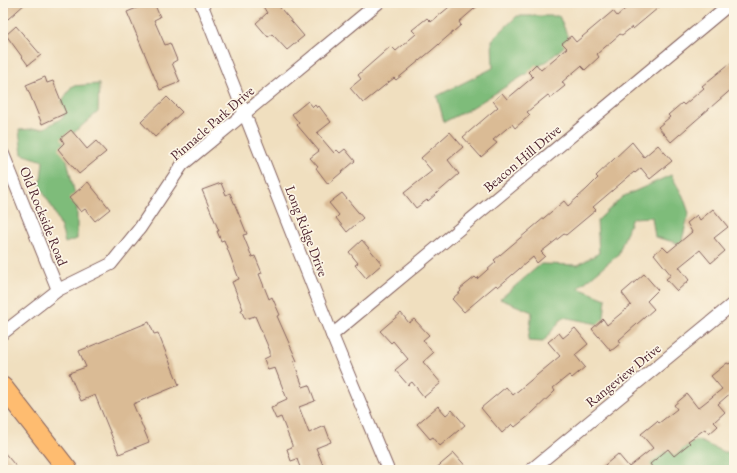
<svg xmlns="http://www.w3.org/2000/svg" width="737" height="473" font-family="'EB Garamond',serif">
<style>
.forest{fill:#7ebc7a;stroke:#646e52}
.building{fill:#dabb95}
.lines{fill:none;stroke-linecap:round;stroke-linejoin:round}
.minor-casing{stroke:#84625f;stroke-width:14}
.primary-casing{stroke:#84625f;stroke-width:21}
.minor{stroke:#fff;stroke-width:12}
.primary{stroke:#febc70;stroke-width:19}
.labels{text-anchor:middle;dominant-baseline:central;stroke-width:3.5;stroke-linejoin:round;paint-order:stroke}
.street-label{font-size:14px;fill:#4a1f2b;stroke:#fcf5e5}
</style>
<rect width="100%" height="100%" fill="#fcf5e5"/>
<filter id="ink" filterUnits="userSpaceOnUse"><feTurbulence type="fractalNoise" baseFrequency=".025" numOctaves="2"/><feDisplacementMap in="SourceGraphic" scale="8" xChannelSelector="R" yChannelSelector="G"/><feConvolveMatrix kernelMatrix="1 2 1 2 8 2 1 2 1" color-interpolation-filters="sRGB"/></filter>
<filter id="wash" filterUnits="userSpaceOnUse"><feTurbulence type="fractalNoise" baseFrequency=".012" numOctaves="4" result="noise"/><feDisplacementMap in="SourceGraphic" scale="16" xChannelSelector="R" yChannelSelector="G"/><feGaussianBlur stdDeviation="0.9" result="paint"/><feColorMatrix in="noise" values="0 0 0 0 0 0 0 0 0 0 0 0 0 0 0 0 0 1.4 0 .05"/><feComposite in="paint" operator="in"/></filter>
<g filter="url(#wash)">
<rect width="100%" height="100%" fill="#f0dfbf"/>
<g class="forest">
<path d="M517,16H559L570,41L549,60L468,110L444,122L437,96L493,68L492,40Z"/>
<path d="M99,84L98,112L63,142L77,204V239L65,243C61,223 52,205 40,188L43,161L22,154L19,130L44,128L64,117L62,101L72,86Z"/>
<path d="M671,175L683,196L689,213L681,244L655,237L652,217L632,218L618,255L578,288L606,299L603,325L563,317L543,342L528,341L532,312L500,299L541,264L578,265L599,253L597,221L622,197Z"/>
<path d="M697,440L724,452H734V470H654L646,463L653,453L678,451Z"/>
</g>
<g id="blocks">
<g class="building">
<path d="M3,3H26L8,19L3,14Z"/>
<path d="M149,3H154L160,17L154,20L165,45L170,43L177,60L172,63L180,82L160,90L127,12Z"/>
<path d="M261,3H276L304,36L287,50L272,34L268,37L256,23L267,13Z"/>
<path d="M454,3H481L459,22L461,25L431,51L396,80L394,78L363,103L350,88L361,79L358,75L391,46L396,51L416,34L412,30L427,18L431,22Z"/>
<path d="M632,3H664L633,29L632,27L622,35L620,34L597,54L599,57L585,70L581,66L562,82L565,86L550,98L548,95L527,112L530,115L515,128L512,124L493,140L497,143L481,157L463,137L498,107L493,101L502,93L507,99L533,77L528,72L536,64L541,70L567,48L562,43L571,36L576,42L613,11L617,16Z"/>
<path d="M16,26L41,55L28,65L6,35Z"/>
<path d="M734,60V87L671,142L658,127L670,117L668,115L682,103L684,105L704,88L702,86Z"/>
<path d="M45,77L47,83L53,81L66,113L42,124L26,85Z"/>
<path d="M167,97L182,112L155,137L141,122Z"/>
<path d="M308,101L313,107L315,105L317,108L319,106L331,122L317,133L334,153L337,150L340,153L345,149L355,161L328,184L316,168L318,167L310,158L319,151L297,125L299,123L292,114Z"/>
<path d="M71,130L87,149L96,141L106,152L79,174L58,149L64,143L61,138Z"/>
<path d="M450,132L463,147L448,160L459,174L428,201L427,200L416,208L404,193L432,171L421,158Z"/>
<path d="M632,142L644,157L658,145L672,161L650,179L641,168L635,173L634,172L593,207L596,210L566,235L564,234L541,252L545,256L537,263L533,257L498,287L496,285L464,312L452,299L461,291L460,289L475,277L477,279L496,262L494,260L564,201L568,206L587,189L598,178L596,176Z"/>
<path d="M88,182L110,209L95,221L85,209L81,212L69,198Z"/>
<path d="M221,183L226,195L230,193L247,234L243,235L252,257L255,256L262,273L259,274L269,299L272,297L280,315L277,316L297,361L294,362L303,387L309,385L315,401L299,407L309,433L325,426L331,442L316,448L325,470H301L297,459L291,461L287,449L292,447V445L281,417L276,419L271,408L276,406V404L287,399L275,368L268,370L264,359L270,356V351L255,316L245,319L241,310L243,309L232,282L239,279L224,240L221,241L217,231H219L202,190Z"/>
<path d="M342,193L363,218L347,232L336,218L339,215L329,203Z"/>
<path d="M713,209L728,227L714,238L725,251L711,263L700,250L679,267L689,280L677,291L666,279L671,275L654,254L663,247L668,252L692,232L687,223L697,215L700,220Z"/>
<path d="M362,240L382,264L366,278L355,265L358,263L349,252Z"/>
<path d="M644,274L658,290L647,301L654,309L619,340L621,343L611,351L592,329L603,319L607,325L631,305L622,293Z"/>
<path d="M401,313L409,323L414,319L429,335L423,340L433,353L423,362L441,383L424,397L412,382L408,385L395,370L408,359L393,341L391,343L380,331Z"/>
<path d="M149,322L154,334L158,333L179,385L133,404L149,442L119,454L95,395L81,401L69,373L86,367L79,351Z"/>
<path d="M575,328L588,344L575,355L585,367L572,378L569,375L553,388L555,391L530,415L515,427L512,424L502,433L481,408L506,387L513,395L560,356L548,342L559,333L563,338Z"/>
<path d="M734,360V390L718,404L725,412L714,422L718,426L709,434L705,429L688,441L690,443L674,456L668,449L650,464L654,470H599L618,454L629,467L653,448L641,434L657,421L659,423L677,409L674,405L687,394L698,408L722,389L711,376L727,363L729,364Z"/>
<path d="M438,406L446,415L452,410L465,425L440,446L433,437L430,439L417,424Z"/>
<path d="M3,451L19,470H3Z"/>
<path d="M454,453L469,470H434Z"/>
</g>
</g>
</g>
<g filter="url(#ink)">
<use href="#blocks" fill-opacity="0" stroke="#84625f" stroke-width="1"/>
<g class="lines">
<g class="minor-casing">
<g id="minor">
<path d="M201,3L332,335L388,470"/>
<path d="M3,154L58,290"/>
<path d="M3,333L58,290L111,264L140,228L182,165L378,3"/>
<path d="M332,335L731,3"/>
<path d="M531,470L734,303"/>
</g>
</g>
<g class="primary-casing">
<path id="primary" d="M3,387L68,470"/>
</g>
<use href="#minor" class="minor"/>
<use href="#primary" class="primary"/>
</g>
</g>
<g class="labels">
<g class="street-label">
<text transform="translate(212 123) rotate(-41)">Pinnacle Park Drive</text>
<text transform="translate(522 158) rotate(-40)">Beacon Hill Drive</text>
<text transform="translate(44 216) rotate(68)">Old Rockside Road</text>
<text transform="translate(307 231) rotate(69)">Long Ridge Drive</text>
<text transform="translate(623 375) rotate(-39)">Rangeview Drive</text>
</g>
</g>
<rect width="737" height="473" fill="none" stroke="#fcf5e5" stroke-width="16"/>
</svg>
